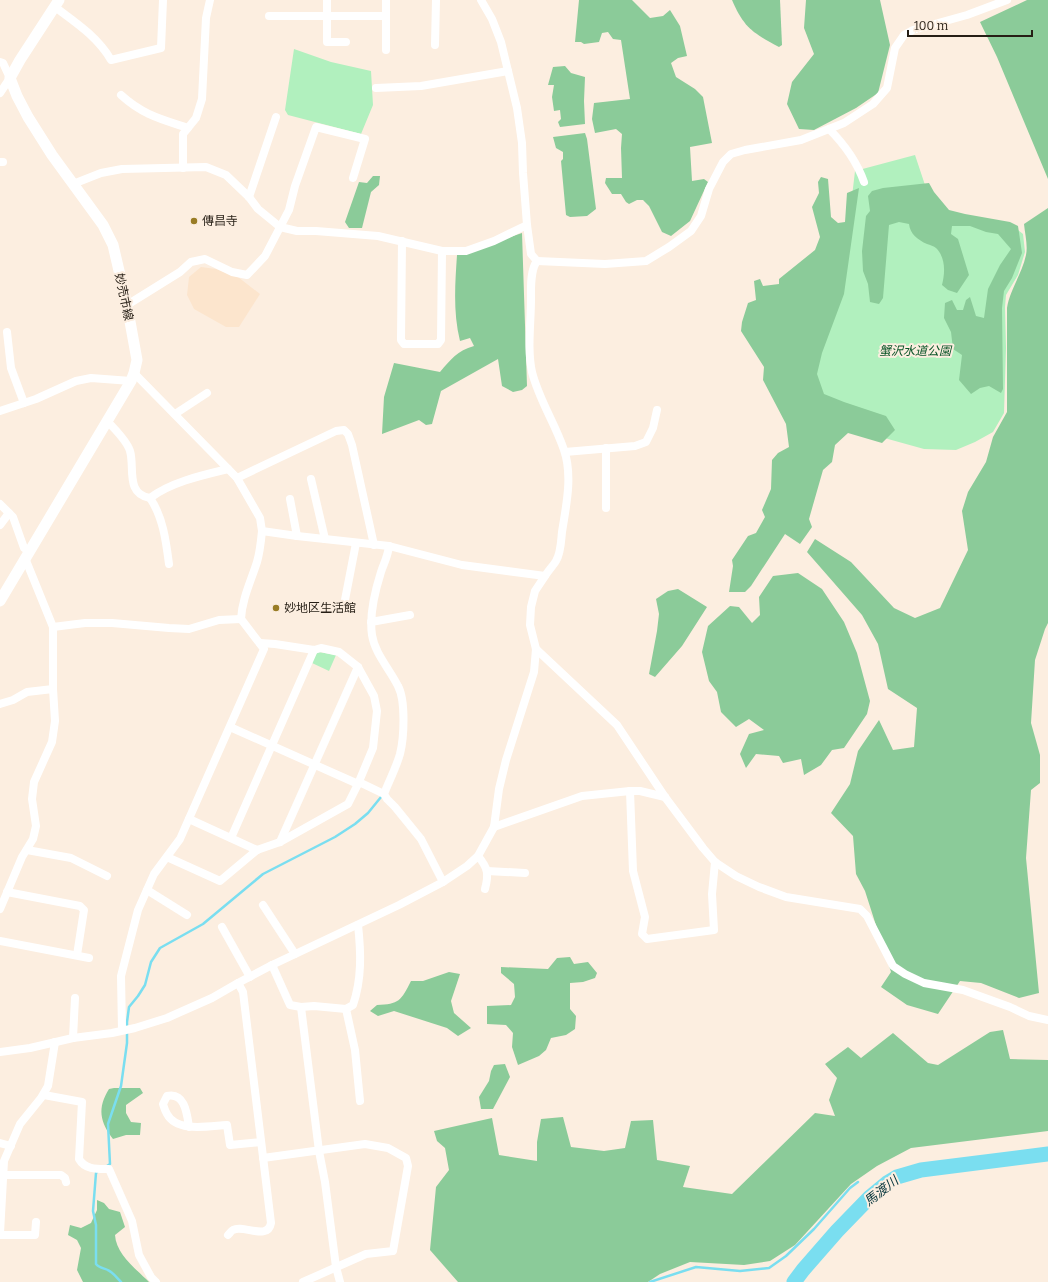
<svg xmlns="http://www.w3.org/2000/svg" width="1048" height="1282" font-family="Bitter,'Noto Sans JP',serif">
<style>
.built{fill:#fce5cd}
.green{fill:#b1f0be}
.forest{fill:#8bcb99}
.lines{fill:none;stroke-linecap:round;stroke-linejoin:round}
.stream{stroke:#7adef0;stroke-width:2.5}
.river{stroke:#7adef0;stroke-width:15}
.street{stroke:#fff;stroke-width:8}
.secondary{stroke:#fff;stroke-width:11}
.poi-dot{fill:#997c25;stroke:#fceee0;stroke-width:1.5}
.labels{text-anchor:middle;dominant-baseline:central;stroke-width:4;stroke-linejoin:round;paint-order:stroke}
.poi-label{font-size:12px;fill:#261e15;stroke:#fceee0;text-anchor:start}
.street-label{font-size:12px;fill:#261e15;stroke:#fceee0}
.park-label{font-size:12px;font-style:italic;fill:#075326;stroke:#fceee0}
.water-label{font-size:13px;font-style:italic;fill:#003138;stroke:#fceee0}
</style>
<rect width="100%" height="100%" fill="#fceee0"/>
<path class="built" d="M201,267L216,269L238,277L260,294L239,327H226L194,309L187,295L189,277Z"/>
<g class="green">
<path d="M294,49L331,62L371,71L373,105L361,134L288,115L285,110Z"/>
<path d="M915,155L934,212L1013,226L1023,234L1025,252L1018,275L1006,295L1005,307L1006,348L1004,413L993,432L975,442L956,450L924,449L888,439L825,417L809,387L841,291L855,171Z"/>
<path d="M319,652L336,655L329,671L312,663L315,654Z"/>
</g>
<g class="forest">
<path d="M579,0H632L650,18L663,16L670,10L680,26L687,56L678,58L671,63L676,77L695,89L703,97L712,143L690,147L692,181L704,179L708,182L690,221L671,236L662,232L649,206L643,200H637L629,204L626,202L621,194H612L605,183L606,178H622L621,148L622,134L616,129L595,133L592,119L594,103L630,99L621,40L613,39L608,32L602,33L599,42L584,44L581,42H575Z"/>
<path d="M732,0H780L782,45L779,47C753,33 744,28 732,0Z"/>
<path d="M806,0H880L890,45L878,93L856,108L814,130L799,129L787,104L792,82L814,54L804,28Z"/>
<path d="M1027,0H1048V179L997,57L980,22Z"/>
<path d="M565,66L571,73L585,77L584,101L585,124L560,127L558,122L561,119L560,110L554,111L552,97L554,85H548L553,67Z"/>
<path d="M585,133L587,139L596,209L587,216L570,217L566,215L561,161L563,159V152L556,148L553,137Z"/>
<path d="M373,176H380L379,185L371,192L362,228H349L345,222L359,182L367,183Z"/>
<path d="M821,177L828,179L831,217L838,223L845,222L847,193L859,188L844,294L822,353L817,374L824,394L844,402L886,416L895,430L882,443L848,433L835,445L832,462L823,470L809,519L812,527L800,544L785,534L751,586L745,592H729L733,566L732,560L748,536L756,533L765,517L762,510L771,489L772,460L778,453L789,447L786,424L763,380L764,367L741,331L742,322L748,303L756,300L754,281L760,279L763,286L779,284V279L815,250L820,237L812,207L819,193L818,182Z"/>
<path d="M929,183L934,192L949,210L965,214L1010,222L1018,226L1022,253L1012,278L1004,291L1002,308L1003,389L1001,393L989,386L980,388L971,394L959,380L962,355L953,349L951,332L944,318L945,303L952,300L957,310H963L966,300L970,297L976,316L984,318L988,289L1000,265L1011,249L998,234L986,232L970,226H952L951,234L958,239L969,275L957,293L948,290L942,285C945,273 946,258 936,248C934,246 930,245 927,244C918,240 910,234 909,224L899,222L889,225L883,298L879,304L870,302L868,284L863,271L862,251L866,216L870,211L868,196L872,191L883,188Z"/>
<path d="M1048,208V623L1045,629L1035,660L1031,723L1040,755V783L1031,790L1026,858L1039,993L1019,998L981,983L960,981L938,1014L907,1005L881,987L891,972L865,891L856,874L853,836L831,813L850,784L858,751L879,720L893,750L914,747L917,708L888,689L878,644L862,615L807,552L815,539L851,562L894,608L915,618L940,608L968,550L962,511L968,492L986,462L993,437L1007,412V308C1010,289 1022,274 1026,255C1028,246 1025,234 1024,224Z"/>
<path d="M522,233L527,386L522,390L513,392L502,386L498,359L441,391L432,424L426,425L419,420L382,434L384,397L394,363L440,372C451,359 457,351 474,346L470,338L460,341C453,312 455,285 457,255Z"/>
<path d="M798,573L822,589L844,622L857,653L870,701L867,714L844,748L832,750L821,765L804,775L801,759L783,763L779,756L756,754L746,768L740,754L749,734L764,730L749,719L736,727L721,712L717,692L709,681L702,652L708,626L730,606L739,607L752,623L760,615L759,597L773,576Z"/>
<path d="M678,589L707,607L682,646L655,677L649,674L657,631L659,614L656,599L668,591Z"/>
<path d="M570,957L574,964L588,962L597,973L595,978L583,982L570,983V1009L576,1016L575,1029L566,1035L551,1038L546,1050L539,1056L518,1065L512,1047L513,1033L506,1025L487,1024V1006L511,1005L515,997L514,984L501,973V967L548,969L557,958Z"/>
<path d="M449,972L460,974L451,1001L454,1013L471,1028L458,1036L447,1028L394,1011L378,1016L370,1011L377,1005C399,1004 401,1001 411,981H423Z"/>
<path d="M1003,1030L1010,1059L1048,1060V1131L911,1148L877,1166L851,1184L795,1245L770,1261L744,1265L690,1262L660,1274L648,1282H458L430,1250L436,1187L449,1170L445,1148L437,1141L434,1131L492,1118L499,1155L537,1161V1142L541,1119L563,1117L571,1147L604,1151L625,1148L631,1121L653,1120L657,1160L690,1166L683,1187L732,1194L815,1113L835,1116L829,1100L837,1078L825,1064L848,1047L861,1058L893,1033L928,1063L938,1065L990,1032Z"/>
<path d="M505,1064L510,1077L493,1109H481L479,1097L489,1081L491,1071L494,1065Z"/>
<path d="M114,1088H140L143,1093L126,1105V1113L131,1122L141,1123L140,1135H126L113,1139C100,1122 97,1108 109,1089Z"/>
<path d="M97,1200L104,1203L109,1209L120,1212L125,1227L115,1235C116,1254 136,1269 149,1282H83L77,1270L81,1248L77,1240L68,1235L70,1225L81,1228L91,1223L97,1210Z"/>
</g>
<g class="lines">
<g class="stream">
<path d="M107,1166L110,1164L108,1124L121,1086L127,1043V1022L129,1007L138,996L145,985L151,962L160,948L203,924L263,874L335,837L355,824L368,813L381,797"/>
<path d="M97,1172L96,1173L93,1211L96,1225V1264C100,1269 107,1268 111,1272C115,1275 118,1279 121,1282"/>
<path d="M650,1282L696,1267L740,1271L769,1268L786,1256L814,1229L850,1188L858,1182"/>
</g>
<path class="river" d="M794,1282L803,1270L837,1231L870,1197L887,1183L897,1177L921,1170L1048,1154"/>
<g class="street">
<path d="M327,0V42H346"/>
<path d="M481,0L492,19L501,42L517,108L522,143L523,173L527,225L531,254L537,261"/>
<path d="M55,7C75,22 98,37 111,60L161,48L163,0"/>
<path d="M269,16H386"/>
<path d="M435,45L436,0"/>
<path d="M386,50V0"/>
<path d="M0,62L3,63L10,78L0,93"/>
<path d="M376,88L421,86L508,71"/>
<path d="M121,95C143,115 161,119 188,128"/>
<path d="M829,129C844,144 857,162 864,182"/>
<path d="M0,162H3"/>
<path d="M183,168V134L196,118L202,99L206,18L210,0"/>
<path d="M73,184L101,173L122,169L206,167L226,175L249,197L258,209L280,227L297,231H316L378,236L442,251H466L494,241L527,225"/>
<path d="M249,197L276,117"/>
<path d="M402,241L401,340L404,344H438L441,340L442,251"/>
<path d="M537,261L605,264L646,261L669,247L691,231L701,216L709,189L723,162L731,154L745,150L801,140L844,123L873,104L887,88L895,48L904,35L913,30L967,15L1007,0"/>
<path d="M537,261C530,270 531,288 531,299C531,323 527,349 532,372C539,400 555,423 564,450C573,476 566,506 562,532C561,541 561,553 556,561C553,566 548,571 545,576"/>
<path d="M127,305L180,272L191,262L205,259L232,272L247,275L265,256L289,210L295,186L316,127L365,139L353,178"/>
<path d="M7,332L11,368L24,403"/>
<path d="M0,411L36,399L76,381L91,378L131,381"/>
<path d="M175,414L207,393"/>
<path d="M107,421C114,428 127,441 130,451C135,467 125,494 150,498C171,482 203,475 228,469"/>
<path d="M565,452L635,446L646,442L653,428L657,410"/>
<path d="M237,478L336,431L344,430L348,434L352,445L374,545"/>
<path d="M311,479L325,539"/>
<path d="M150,498C163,517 166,541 169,564"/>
<path d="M290,499L297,536"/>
<path d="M0,504L13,517L24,548L29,552"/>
<path d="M606,508V448"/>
<path d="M0,525L9,513"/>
<path d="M389,546C388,556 384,563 381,572C375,591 369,615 372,635C375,654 389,668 398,686C406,701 404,738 400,754C396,768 389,781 384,794L387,799L395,807L421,839L443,882"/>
<path d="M344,605L356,543"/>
<path d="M371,622L410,615"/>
<path d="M53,627L85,623H112L169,628L189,629L219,620L241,619"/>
<path d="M536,649L617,725L665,797L703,848L715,862L736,876L759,887L786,897L860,909L867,916L893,966L905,974L924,983L963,990L1010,1007L1029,1016L1048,1020"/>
<path d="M0,704L13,700L27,692L53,689"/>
<path d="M230,727L358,784L373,748L377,711L374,696L358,667L339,652L321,648L314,650L275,644L260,643"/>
<path d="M359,782L384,794"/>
<path d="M630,791L633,871L645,917L642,934L647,939L714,930L712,894L715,862"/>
<path d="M189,819L257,850"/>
<path d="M494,827L582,796L630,791H640L665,797"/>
<path d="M231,838L314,650"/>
<path d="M280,842L358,667"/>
<path d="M27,850L71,858L107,876"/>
<path d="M478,856C488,868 489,874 485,889"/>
<path d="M167,857L220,881L257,850L280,842L348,804L358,784"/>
<path d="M487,871L525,873"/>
<path d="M147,890L187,915"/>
<path d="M7,892L80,906L84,910L77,955"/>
<path d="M263,905L295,954"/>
<path d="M0,909L22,857L33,839L36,826L32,799L34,782L52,742L55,721L53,689V627L25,558"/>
<path d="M222,927L250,977"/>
<path d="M0,941L89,958"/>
<path d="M272,965L290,1005L301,1007L319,1151L325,1182L336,1267L340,1282"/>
<path d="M301,1007L314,1006L346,1009L353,1005C362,979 361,952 358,925"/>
<path d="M346,1009L355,1050L360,1101"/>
<path d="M122,1030L121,976L138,910L154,874L180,839L264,649L241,619C242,599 251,581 257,562C260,552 261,541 262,531"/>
<path d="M73,1038L75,998"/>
<path d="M0,1052L30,1048L73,1038L112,1033L135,1028L167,1018L212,998L238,983L272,965L399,905L443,882L467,866L478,856L494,827L499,789L506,760L534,672L536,649L530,625L531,607L535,591L545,576L462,565L389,546L297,536L262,531L260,518L237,478L134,373"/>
<path d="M44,1095L82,1102L79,1159C85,1170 98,1169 109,1169L132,1221L139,1255L151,1277L156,1282"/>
<path d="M189,1127C187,1114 185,1092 167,1096L163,1104C164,1107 165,1111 167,1114C177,1133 209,1126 227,1125L230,1145L261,1142"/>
<path d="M0,1143L11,1146"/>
<path d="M263,1158L365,1144L388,1148L406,1158L408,1166L393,1251L366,1254L303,1282"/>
<path d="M3,1175H61L65,1178L66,1182"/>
<path d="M0,1233L4,1161L20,1124L41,1098L48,1086L55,1042"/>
<path d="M0,1235H35L36,1222"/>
<path d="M228,1235C230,1233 231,1231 233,1230C243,1224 268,1241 271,1223L243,992L238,983"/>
</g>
<path class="secondary" d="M0,601L131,381L134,373L137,360L127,305L113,245L103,225L52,155L28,117L17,96L10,78L20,60L59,0"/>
</g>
<g class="poi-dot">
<circle cx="194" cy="221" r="4"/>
<circle cx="276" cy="608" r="4"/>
</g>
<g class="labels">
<g class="poi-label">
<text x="202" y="221">傳昌寺</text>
<text x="284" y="608">妙地区生活館</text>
</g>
<g class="street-label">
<text transform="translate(124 297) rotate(78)">妙売市線</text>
</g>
<g class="park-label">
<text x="915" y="351">蟹沢水道公園</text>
</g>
<g class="water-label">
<text transform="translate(881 1191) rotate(-38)">馬渡川</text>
</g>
</g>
<path d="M908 30v6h124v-6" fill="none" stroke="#261e15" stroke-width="2"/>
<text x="914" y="30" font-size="12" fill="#261e15" stroke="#fceee0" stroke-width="3" paint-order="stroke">100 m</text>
</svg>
